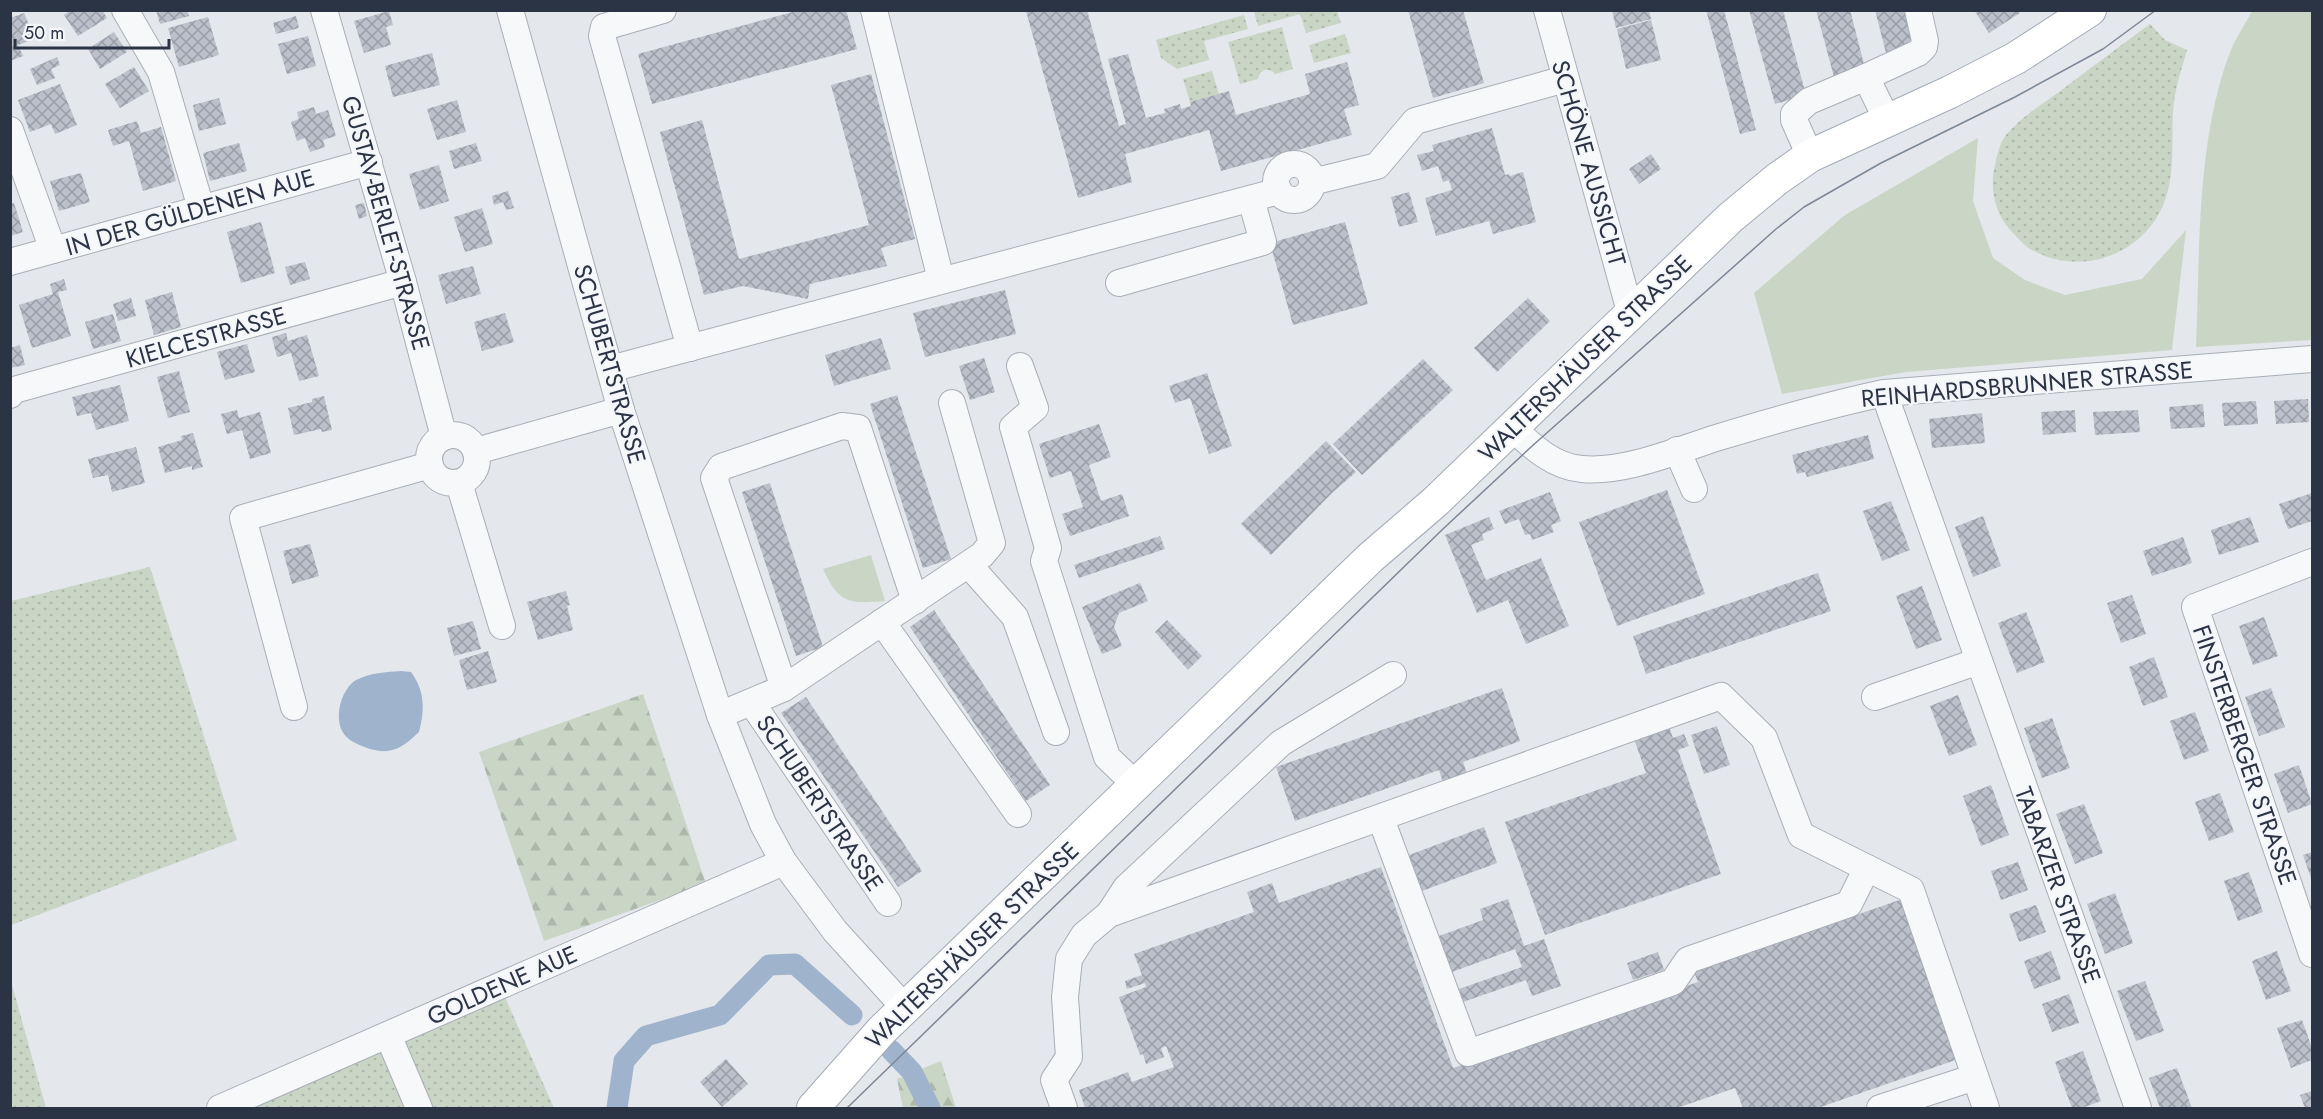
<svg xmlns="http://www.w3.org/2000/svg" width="2323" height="1119" font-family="Jost,sans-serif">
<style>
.grass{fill:url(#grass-dots)}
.forest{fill:url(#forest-firs)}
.green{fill:#c9d6c5}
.water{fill:#9fb4cc}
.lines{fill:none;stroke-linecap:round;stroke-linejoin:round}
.canal{stroke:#9fb4cc;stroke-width:21}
.building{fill:url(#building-cross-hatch)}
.minor-casing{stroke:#a9aeb7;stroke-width:28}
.major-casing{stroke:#a3abb8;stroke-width:34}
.minor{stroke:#f7f8fa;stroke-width:26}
.major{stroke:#fff;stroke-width:32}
.tram{stroke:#7d8696;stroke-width:1.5}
.labels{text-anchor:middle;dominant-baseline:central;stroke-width:4.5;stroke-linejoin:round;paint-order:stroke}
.street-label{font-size:24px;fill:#2b3445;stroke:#f4f6f9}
</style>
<defs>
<pattern id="grass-dots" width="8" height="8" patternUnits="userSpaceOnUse" patternTransform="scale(1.5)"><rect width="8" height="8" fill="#c9d6c5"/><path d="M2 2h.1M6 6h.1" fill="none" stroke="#adb8ab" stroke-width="1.8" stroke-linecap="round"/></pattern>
<pattern id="forest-firs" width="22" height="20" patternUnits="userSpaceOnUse" patternTransform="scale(1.5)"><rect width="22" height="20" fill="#c9d6c5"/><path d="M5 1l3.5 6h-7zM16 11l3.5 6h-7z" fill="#adb8ab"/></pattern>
<pattern id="building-cross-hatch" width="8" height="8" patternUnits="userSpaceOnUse" patternTransform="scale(1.5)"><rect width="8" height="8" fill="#bbc0ca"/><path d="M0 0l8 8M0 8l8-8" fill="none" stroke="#989da6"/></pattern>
</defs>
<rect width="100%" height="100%" fill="#e4e7ec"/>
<g class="grass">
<path d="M1260,10L1337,11L1341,23L1306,33L1300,14L1258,26L1254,12Z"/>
<path d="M1244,15L1248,29L1204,41L1209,60L1177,69L1161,58L1156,40Z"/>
<path d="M2150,24L2165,40L2187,50C2181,71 2174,91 2173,113C2171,150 2177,185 2156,219C2129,260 2075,274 2032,250C2024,246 2018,238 2012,232C1995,214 1989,189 1995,165C1997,155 2000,143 2006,135C2020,118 2041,105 2059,92C2089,69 2120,46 2150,24Z"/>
<path d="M1282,27L1293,69L1275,74C1269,67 1260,69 1258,79L1240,84L1228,42Z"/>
<path d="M1345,34L1351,53L1314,63L1309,45Z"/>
<path d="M1212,71L1219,94L1190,102L1183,79Z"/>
<path d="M150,567L237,840L11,925V601Z"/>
<path d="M10,981H11L46,1108H11Z"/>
<path d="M504,995L554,1108H428L401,1042Z"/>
<path d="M386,1048L411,1108H251Z"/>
</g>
<g class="forest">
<path d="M643,694L706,884L544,941L479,752Z"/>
<path d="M941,1061L956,1108H903L897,1079Z"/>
</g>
<g class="green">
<path d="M2252,11H2312V340L2196,347C2200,253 2196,144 2229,55C2234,40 2245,25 2252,11Z"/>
<path d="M1978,138L1973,201L1993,258L2025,280L2065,295L2142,279L2186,230L2172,350L1906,372L1782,394L1754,293L1845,215Z"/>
<path d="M871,555L885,601C849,604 839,604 823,569Z"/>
</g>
<path class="water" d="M401,671L411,672C425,691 425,710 419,732C402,748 391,756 367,748C359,745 349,741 344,734C333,719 341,689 356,680C370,673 386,672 401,671Z"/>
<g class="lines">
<g class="canal">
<path d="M891,1050L912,1072L930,1108"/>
<path d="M617,1108L624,1061L646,1036L720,1015L769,965L795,964L852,1015"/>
</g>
</g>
<g class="building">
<path d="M71,10H102L107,18L78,36L64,15Z"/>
<path d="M156,10H187L189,16L160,24Z"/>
<path d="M800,10H846L857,49L652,104L638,54Z"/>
<path d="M1087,10L1119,126L1126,124L1108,59L1128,54L1146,118L1165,113L1164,109L1180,104L1181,109L1191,106L1190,102L1229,91L1236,115L1310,94L1305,74L1347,62L1359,105L1344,109L1352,135L1221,171L1209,130L1125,154L1132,182L1078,198L1026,11Z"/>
<path d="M1408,10H1463L1484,83L1433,98Z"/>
<path d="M1612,10H1649L1651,19L1616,28Z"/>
<path d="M1706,10H1724L1756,130L1740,134Z"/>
<path d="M1749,10H1783L1806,95L1775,104Z"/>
<path d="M1816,10H1850L1865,68L1834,77Z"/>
<path d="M1875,10H1908L1917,45L1886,53Z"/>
<path d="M1974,10H2018L2020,13L1989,33Z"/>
<path d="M389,11L393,25L386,27L391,45L364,53L354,21Z"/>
<path d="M24,13L35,39L18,45L23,56L10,61V18Z"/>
<path d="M296,16L299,28L276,34L273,23Z"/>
<path d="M208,17L219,55L179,67L168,28Z"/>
<path d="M1651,20L1661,60L1626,69L1617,29Z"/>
<path d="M114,32L127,52L100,69L88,49Z"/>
<path d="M308,36L316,66L287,74L278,44Z"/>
<path d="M432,53L440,85L393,97L385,66Z"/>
<path d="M57,57L60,65L51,69L55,78L37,85L30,69Z"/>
<path d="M134,67L149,91L120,108L105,84Z"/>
<path d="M871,74L915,239L881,248L887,266L810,284L808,299L743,286L704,295L660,132L702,120L739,259L869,225L831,85Z"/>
<path d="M60,84L77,125L55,134L51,124L30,132L18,100Z"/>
<path d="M219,98L226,124L199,131L193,105Z"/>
<path d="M457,100L466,132L437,140L427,109Z"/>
<path d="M314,107L316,114L328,110L336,136L323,140L325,147L310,152L305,138L297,141L291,122L299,119L297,112Z"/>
<path d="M137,121L141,133L161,127L176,181L143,191L129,141L113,146L108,130Z"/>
<path d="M1492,128L1505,175L1509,174L1510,176L1523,172L1536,222L1493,234L1489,221L1436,236L1425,198L1452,190L1449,180L1443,182L1438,166L1422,171L1417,155L1434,151L1432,145Z"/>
<path d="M239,143L247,171L210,181L203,153Z"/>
<path d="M476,143L482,161L454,169L449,151Z"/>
<path d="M1651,154L1661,169L1639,184L1629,169Z"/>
<path d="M439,165L449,201L420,210L409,174Z"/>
<path d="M81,173L90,202L59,211L50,181Z"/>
<path d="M508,191L514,208L506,210L503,202L494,205L492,196Z"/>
<path d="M1409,192L1418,222L1399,227L1391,197Z"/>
<path d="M14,203L23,232L10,236V204Z"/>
<path d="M364,203L367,216L359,219L355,205Z"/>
<path d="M482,208L493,244L465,252L454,217Z"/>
<path d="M261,222L275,273L241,283L227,232Z"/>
<path d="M1345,222L1368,304L1293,325L1270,243Z"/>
<path d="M305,262L310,279L290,285L285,267Z"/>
<path d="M473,266L481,294L446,304L438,275Z"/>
<path d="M64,279L67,290L58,292L71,336L32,348L19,305L53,294L50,284Z"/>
<path d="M1005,290L1016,334L925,357L913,313Z"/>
<path d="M172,292L181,327L154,335L145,300Z"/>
<path d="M131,298L136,316L118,321L113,304Z"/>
<path d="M1528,298L1550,321L1497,372L1474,348Z"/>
<path d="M505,313L514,342L482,351L474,322Z"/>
<path d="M113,314L121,341L93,349L85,322Z"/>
<path d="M286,333L288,341L307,335L319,376L299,381L291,353L277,357L272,337Z"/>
<path d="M881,338L891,369L834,386L825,355Z"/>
<path d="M247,344L255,372L225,380L217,352Z"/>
<path d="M20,345L25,365L10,368V348Z"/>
<path d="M984,358L995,392L970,400L959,366Z"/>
<path d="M1423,359L1453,390L1362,475L1333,444Z"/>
<path d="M179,371L190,412L168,418L157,377Z"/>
<path d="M1207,373L1232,446L1209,454L1190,398L1175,403L1169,386Z"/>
<path d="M120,385L129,421L96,430L91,413L77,416L72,397Z"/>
<path d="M897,395L951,559L923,568L870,404Z"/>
<path d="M324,396L332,430L322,432L321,429L294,435L288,408L312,402V399Z"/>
<path d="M2308,399L2309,422L2276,424L2274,401Z"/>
<path d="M2256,401L2258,424L2224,426L2222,403Z"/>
<path d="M2203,404L2205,427L2171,429L2169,407Z"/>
<path d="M237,410L239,418L260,412L271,453L250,459L242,430L227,434L221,414Z"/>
<path d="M2075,410L2076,432L2043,435L2041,412Z"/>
<path d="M2138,410L2140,432L2095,435L2093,412Z"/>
<path d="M1982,413L1985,443L1932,448L1929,419Z"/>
<path d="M1099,424L1111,457L1089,465L1101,501L1122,494L1129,516L1070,536L1062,514L1083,507L1071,471L1050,478L1039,444Z"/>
<path d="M193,433L203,467L192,470V466L165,473L158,447L182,440L181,436Z"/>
<path d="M1868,435L1874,459L1807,477L1805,472L1797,474L1792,455Z"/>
<path d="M1326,441L1356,472L1333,492L1271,555L1241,524Z"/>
<path d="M136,447L145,483L112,492L108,475L93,478L88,459Z"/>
<path d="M770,483L823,647L796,656L742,492Z"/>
<path d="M1667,490L1705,594L1617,626L1579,522Z"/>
<path d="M1550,492L1561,521L1551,525L1554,532L1532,540L1530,534L1525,535L1519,519L1505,524L1499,511Z"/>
<path d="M2312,493V521L2288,529L2279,504Z"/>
<path d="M1891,501L1910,550L1882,561L1863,511Z"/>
<path d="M1983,516L2001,566L1973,577L1955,527Z"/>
<path d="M1489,517L1494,529L1482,534L1484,540L1471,545L1486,580L1541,558L1569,626L1526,644L1508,600L1477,613L1445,535Z"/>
<path d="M2250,517L2259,542L2219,555L2211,530Z"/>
<path d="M1160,536L1165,549L1079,578L1074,565Z"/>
<path d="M2183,537L2192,563L2152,576L2143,551Z"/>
<path d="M310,544L319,576L292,584L283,551Z"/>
<path d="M1818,573L1831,611L1646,674L1633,636Z"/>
<path d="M1140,583L1148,601L1119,613L1114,627L1122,646L1102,654L1082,607Z"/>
<path d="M1922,586L1942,640L1916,649L1896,596Z"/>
<path d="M566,591L570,605L567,606L573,630L538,640L527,602Z"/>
<path d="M2132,595L2146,634L2121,643L2107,603Z"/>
<path d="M934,610L1050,785L1026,801L910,627Z"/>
<path d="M2026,612L2045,662L2017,673L1998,623Z"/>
<path d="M2264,617L2278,656L2253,665L2239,626Z"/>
<path d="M1167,620L1202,656L1188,670L1155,632Z"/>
<path d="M473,621L481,649L454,656L447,628Z"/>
<path d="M488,651L497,682L467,690L459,660Z"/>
<path d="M2154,657L2168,697L2143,706L2129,667Z"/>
<path d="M1502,688L1520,741L1463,762L1470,783L1446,792L1439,770L1295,821L1276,767Z"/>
<path d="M2271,688L2285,727L2259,736L2245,697Z"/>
<path d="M1958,695L1977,745L1949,756L1930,706Z"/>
<path d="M806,697L922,871L898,887L781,713Z"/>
<path d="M2195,712L2209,751L2184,760L2170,721Z"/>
<path d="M2052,718L2070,768L2042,778L2024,728Z"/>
<path d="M1668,724L1673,738L1684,734L1689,746L1678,750L1721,874L1545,935L1505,822L1646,773L1633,736Z"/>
<path d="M1717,726L1730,765L1704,774L1691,735Z"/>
<path d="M2299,765L2312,804L2288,813L2274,774Z"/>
<path d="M1991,785L2009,835L1981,846L1963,796Z"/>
<path d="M2220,793L2234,832L2209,841L2195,802Z"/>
<path d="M2084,804L2103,853L2075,864L2056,814Z"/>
<path d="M1484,827L1497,863L1422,891L1409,855Z"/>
<path d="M2312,852V881L2303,855Z"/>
<path d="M2018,862L2028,890L2001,900L1991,871Z"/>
<path d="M1381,867L1453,1068L1698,982L1694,972L1908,897L1964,1057L1818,1108H1743L1735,1088L1677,1108H1085L1079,1090L1128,1072L1132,1082L1174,1067L1166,1046L1161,1048L1164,1057L1146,1064L1143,1054L1140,1055L1119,997L1146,987L1145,983L1127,989L1125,981L1142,975L1134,954L1254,912L1247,892L1272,883L1279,903Z"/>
<path d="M2249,872L2263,912L2238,921L2224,881Z"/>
<path d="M2115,893L2133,943L2105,954L2087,904Z"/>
<path d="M1508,899L1524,946L1544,939L1561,986L1532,996L1526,980L1463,1002L1459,989L1522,967L1515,949L1452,972L1439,936L1483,920L1480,909Z"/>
<path d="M2036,905L2046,932L2019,942L2009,914Z"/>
<path d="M2051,951L2061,979L2034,989L2024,961Z"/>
<path d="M2277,951L2291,991L2266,1000L2252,961Z"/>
<path d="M1658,952L1664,970L1633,980L1627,963Z"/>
<path d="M2145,981L2164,1031L2136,1041L2117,991Z"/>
<path d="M2069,994L2079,1023L2052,1032L2042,1004Z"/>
<path d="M2302,1020L2312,1048V1060L2291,1068L2277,1028Z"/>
<path d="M2083,1051L2101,1101L2082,1108H2072L2055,1062Z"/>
<path d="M726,1059L748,1084L722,1107L700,1082Z"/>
<path d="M2177,1068L2192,1108H2160L2149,1078Z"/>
<path d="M2312,1091V1108H2305L2300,1095Z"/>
</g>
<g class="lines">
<g class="minor-casing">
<g id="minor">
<path d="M125,10L161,72L201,208"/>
<path d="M324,10L403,282L444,437"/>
<path d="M510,10L621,410L720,715L763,824L783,861L835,931L905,1008"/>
<path d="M663,10L604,27L602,36L690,348"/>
<path d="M874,10L941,280"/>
<path d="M1547,10L1631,315"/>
<path d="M1866,77L1918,53L1924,47L1925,41L1918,10"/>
<path d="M10,130L53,250"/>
<path d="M1810,156L1794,120V114L1809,101L1866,77L1887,120"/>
<circle cx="1294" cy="182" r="18"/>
<path d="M1312,182L1377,166L1415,121L1565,79"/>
<path d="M10,262L369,162"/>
<path d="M1119,283L1263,242L1251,199"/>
<path d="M1020,366L1035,408L1013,427L1048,548L1044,561L1107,757L1136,785"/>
<path d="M610,369L1279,191"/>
<path d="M1884,393L2138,1108"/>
<path d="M10,395L14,390L403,282"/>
<path d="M1513,428C1531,446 1554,467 1582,469C1624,473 1676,451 1716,438C1772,421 1827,405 1884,393L2312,359"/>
<circle cx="453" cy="459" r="24"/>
<path d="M1677,450L1694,489"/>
<path d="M476,451L621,410"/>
<path d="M459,483L502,626"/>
<path d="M2312,562L2195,607L2312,954"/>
<path d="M969,565L1015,617L1056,732"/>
<path d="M882,622L1018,814"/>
<path d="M784,688L714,478L721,467L842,426L858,428L915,601"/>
<path d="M1875,697L1979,661"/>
<path d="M752,703L888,903"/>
<path d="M294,707L243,518L430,465"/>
<path d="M720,715L784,688L982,555L992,543L952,403"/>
<path d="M1381,819L1468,1053L1673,982L1688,960L1849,904L1867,868"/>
<path d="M1109,914L1126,888L1281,743L1393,675"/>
<path d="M388,1035L419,1108"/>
<path d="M220,1108L772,867L783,861"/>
<path d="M1064,1108L1054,1080L1069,1057L1065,997L1069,959L1084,935L1109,914L1721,696L1764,738L1801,835L1911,890L1986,1108"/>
<path d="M1880,1108L1975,1077"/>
</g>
</g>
<g class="major-casing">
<path id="major" d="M813,1108L882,1030L905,1008L1370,558L1435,502L1730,218L1777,179L1810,156L1950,92L2016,58L2090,10"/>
</g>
<use href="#minor" class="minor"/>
<use href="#major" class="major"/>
<path class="tram" d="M847,1108L1444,528L1531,447L1776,229L1804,207L1881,163L2015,97L2103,49L2156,10"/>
</g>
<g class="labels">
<g class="street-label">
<text transform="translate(1589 163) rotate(74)">SCHÖNE AUSSICHT</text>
<text transform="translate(190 212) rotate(-16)">IN DER GÜLDENEN AUE</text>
<text transform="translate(386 223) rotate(74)">GUSTAV-BERLET-STRASSE</text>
<text transform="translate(206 337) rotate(-16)">KIELCESTRASSE</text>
<text transform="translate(1585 358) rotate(-44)">WALTERSHÄUSER STRASSE</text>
<text transform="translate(610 364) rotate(74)">SCHUBERTSTRASSE</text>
<text transform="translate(2027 384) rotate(-5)">REINHARDSBRUNNER STRASSE</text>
<text transform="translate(2245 755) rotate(71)">FINSTERBERGER STRASSE</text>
<text transform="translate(820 803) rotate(56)">SCHUBERTSTRASSE</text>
<text transform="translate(2058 885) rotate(70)">TABARZER STRASSE</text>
<text transform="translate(972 945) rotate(-44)">WALTERSHÄUSER STRASSE</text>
<text transform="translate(502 985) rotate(-24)">GOLDENE AUE</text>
</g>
</g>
<rect width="2323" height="1119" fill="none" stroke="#2b3445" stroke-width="24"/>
<path d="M15 39v9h154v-9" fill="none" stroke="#2b3445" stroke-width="3"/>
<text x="24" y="39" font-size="18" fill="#2b3445" stroke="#f4f6f9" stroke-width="4.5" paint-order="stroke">50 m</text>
</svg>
